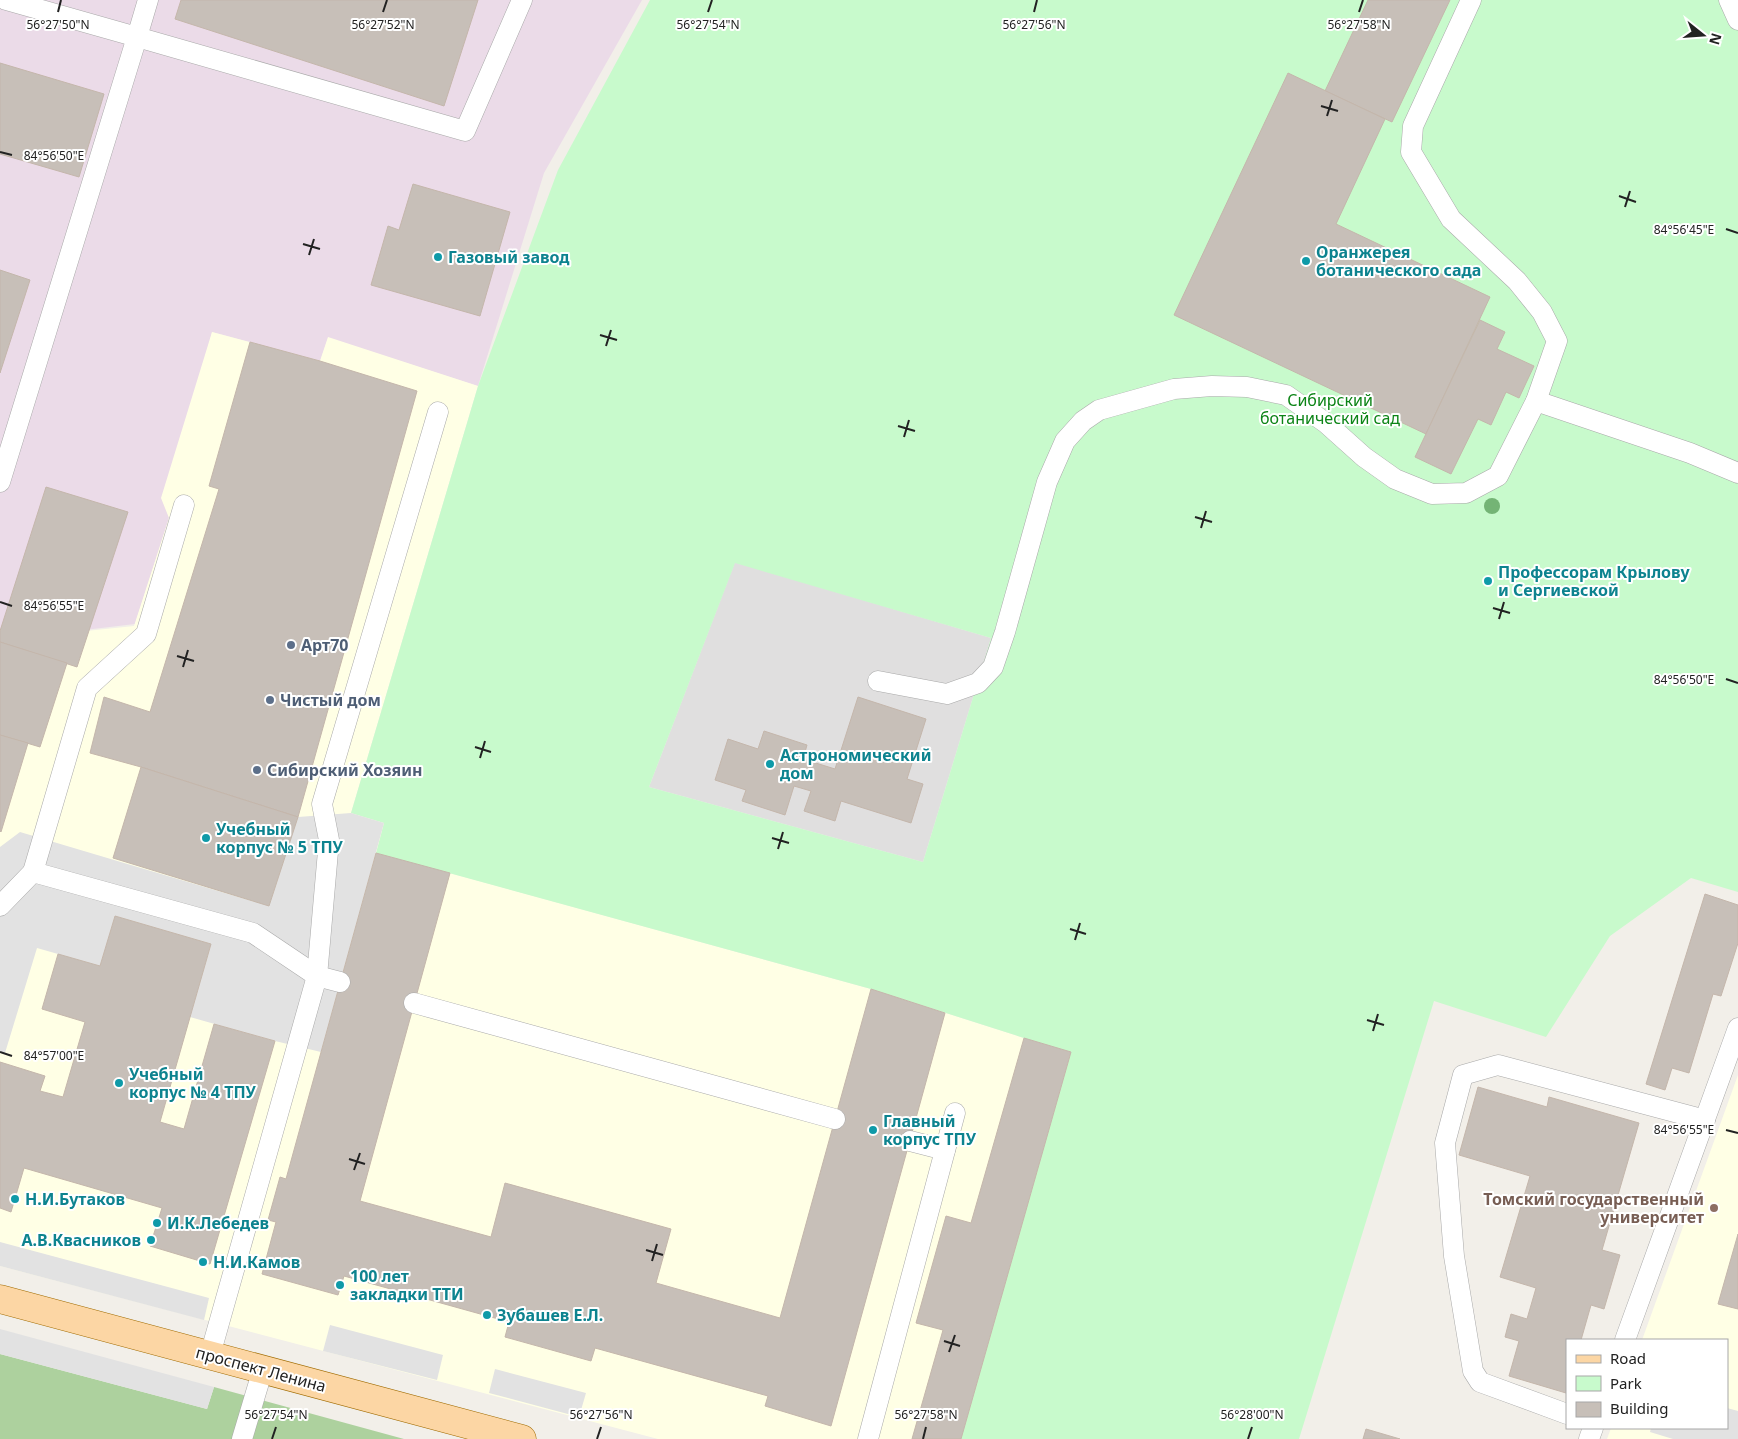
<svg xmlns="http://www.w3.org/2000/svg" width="1738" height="1439" font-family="'Noto Sans',sans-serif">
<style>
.residential{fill:#e0dfdf}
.industrial{fill:#ebdbe8}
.education{fill:#ffffe5}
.forest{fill:#add19e}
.park{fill:#c8facc;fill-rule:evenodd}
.parking{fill:#e2e2e2}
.building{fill:#c7bfb8;stroke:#c4b6ab}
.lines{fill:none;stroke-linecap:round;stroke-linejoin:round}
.lane-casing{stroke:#a9a9a9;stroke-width:21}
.primary-casing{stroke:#a06b00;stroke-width:29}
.lane{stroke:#fff;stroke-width:20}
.primary{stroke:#fcd6a4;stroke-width:28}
.tree{fill:#74b475}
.ticks{fill:none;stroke:#222;stroke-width:2}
.culture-dot{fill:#0f9aa8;stroke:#fff;stroke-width:2}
.service-dot{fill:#5c6f8a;stroke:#fff;stroke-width:2}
.education-dot{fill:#8d6e63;stroke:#fff;stroke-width:2}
.labels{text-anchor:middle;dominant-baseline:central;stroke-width:4;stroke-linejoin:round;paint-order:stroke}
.culture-label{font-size:16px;font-weight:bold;fill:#0d838f;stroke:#fff;text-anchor:start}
.park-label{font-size:16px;fill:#0c8416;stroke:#fff}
.service-label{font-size:16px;font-weight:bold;fill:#4e5e75;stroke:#fff;text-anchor:start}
.education-label{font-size:16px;font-weight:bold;fill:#785e54;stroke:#fff;text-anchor:end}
.street-label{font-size:16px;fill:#222;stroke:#fff}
.ticks-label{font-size:12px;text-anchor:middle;fill:#222;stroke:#fff;stroke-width:4;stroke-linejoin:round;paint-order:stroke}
</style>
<rect width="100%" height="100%" fill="#f2efe9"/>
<path class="residential" d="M735,562L991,638L923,862L649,787Z"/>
<path class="industrial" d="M0,0H642L544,173L478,386L328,338L320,361L212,332L169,518L135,624L0,640Z"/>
<g class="education">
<path d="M212,332L320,361L328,337L478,386L351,813L384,823L377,853L871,989L1024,1038L1071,1052L961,1439H658L0,1266V640L134,626L169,518L161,498Z"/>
<path d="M1738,1075V1439H1607L1611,1428H1727V1340H1642Z"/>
</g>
<path class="forest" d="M0,1354L207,1409L214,1387L404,1439H0Z"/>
<path class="park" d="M650,0H1738V892L1691,878L1610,936L1546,1037L1434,1001L1299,1439H961L1071,1052L1024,1038L871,989L376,853L384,823L351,813L478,386L558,170ZM735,563L991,638L923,862L649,787Z"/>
<g class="parking">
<path d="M351,813L384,823L321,1052L275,1041L190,1017L211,944L115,916L100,966L37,948L5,1053L0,1052V847L20,832L269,906L298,817Z"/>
<path d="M0,1242L209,1298L204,1320L0,1266Z"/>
<path d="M330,1325L443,1355L437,1380L323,1351Z"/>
<path d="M0,1329L214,1387L207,1409L0,1354Z"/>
<path d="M495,1369L586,1393L579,1417L489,1393Z"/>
<path d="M1727,1408L1738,1411V1439H1673L1650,1432L1651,1428H1727Z"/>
</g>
<g class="building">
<path d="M181,0H478L444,106L175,19Z"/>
<path d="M1368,0H1450L1392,122L1325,91Z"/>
<path d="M0,63L104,94L79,177L0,154Z"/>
<path d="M1288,73L1385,119L1336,224L1490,297L1426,434L1174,315Z"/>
<path d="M413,184L510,212L480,316L371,285L388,226L399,230Z"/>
<path d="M0,270L30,280L0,373Z"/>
<path d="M1480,320L1505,332L1497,349L1534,366L1519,398L1506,392L1491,425L1478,419L1451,474L1415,457Z"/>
<path d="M250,342L320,361L417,391L298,817L141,767L90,753L104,697L150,712L219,489L209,486Z"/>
<path d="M46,487L128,512L77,667L0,642V631Z"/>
<path d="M0,642L67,663L40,747L0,735Z"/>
<path d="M858,697L926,719L907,779L923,784L911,823L841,801L835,821L804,811L811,791L794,786L785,815L742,801L746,790L715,780L728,739L758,749L764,731L807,745L803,759L835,769Z"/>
<path d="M0,735L28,743L1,832L0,831Z"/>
<path d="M141,767L298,817L269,906L113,858Z"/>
<path d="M376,853L450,873L360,1201L491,1237L505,1183L671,1229L656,1283L780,1318L871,989L945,1013L831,1426L765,1406L768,1396L595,1348L591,1361L505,1337L509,1322L344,1276L338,1295L262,1274L276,1222L268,1220L280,1177L286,1179Z"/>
<path d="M1705,894L1738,905V943L1721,996L1713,994L1689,1073L1672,1068L1665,1090L1646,1084Z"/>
<path d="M115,916L211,944L160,1122L184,1129L214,1024L275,1041L210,1264L150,1246L162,1208L24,1168L11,1212L0,1208V1062L45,1076L40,1091L63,1097L85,1022L42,1009L58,954L100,966Z"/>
<path d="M1024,1038L1071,1052L961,1439H912L943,1330L916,1323L946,1216L971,1223Z"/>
<path d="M1478,1087L1547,1107L1549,1097L1639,1123L1602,1250L1620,1255L1604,1309L1591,1305L1581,1340H1567L1566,1393L1509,1376L1519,1341L1505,1337L1511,1314L1527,1319L1536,1288L1500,1277L1530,1176L1459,1155Z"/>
<path d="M1738,1234V1309L1718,1304Z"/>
<path d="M1366,1429L1400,1439H1363Z"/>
</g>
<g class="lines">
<g class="lane-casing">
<g id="lane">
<path d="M6,0L137,37L148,0"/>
<path d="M1729,0L1738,20"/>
<path d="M1536,401L1690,453L1738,473"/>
<path d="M0,482L137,37L465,131L522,0"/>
<path d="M878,681L947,694L978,683L993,667L1005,632L1047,482L1065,441L1083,421L1099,410L1174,389L1212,386L1247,387L1286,395L1326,423L1364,457L1395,479L1432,494L1466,493L1498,476L1536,401L1557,341L1542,312L1517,281L1451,219L1411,152L1413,126L1471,0"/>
<path d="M33,872L87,688L146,634L184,505"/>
<path d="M0,906L33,872L253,933L317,976L340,982"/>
<path d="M414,1003L835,1119"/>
<path d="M910,1141L945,1150"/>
<path d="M1625,1340L1738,1028"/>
<path d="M210,1355L317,976L329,840L322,804L438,412"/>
<path d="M1567,1414L1480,1382L1473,1371L1454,1256L1445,1143L1463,1075L1498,1065L1705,1120"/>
<path d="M242,1439L263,1369"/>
<path d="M868,1439L955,1113"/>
<path d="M1589,1439L1593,1428"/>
</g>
</g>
<g class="primary-casing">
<path id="primary" d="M0,1299L522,1439"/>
</g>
<use href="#lane" class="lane"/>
<use href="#primary" class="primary"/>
</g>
<circle class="tree" cx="1492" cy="506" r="8"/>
<path class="ticks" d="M58,12L61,0M383,12L387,0M708,12L712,0M1034,12L1037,0M1359,12L1363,0M1321,106L1338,111M1327,116L1332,100M0,152L12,155M1619,196L1636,202M1625,207L1630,191M1726,229L1738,233M303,244L320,249M309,255L314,239M600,335L617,340M606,346L611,330M898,426L915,431M904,437L909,420M1195,517L1212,522M1201,528L1206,511M0,602L12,606M1493,608L1510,613M1499,619L1504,602M177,656L194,661M183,667L188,650M1726,679L1738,683M475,747L491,752M480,758L485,741M772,838L789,843M778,849L783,832M1070,929L1086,934M1075,940L1080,923M1367,1020L1384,1025M1373,1031L1378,1014M0,1052L12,1056M1726,1130L1738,1133M349,1159L365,1164M354,1170L360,1153M646,1250L663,1255M652,1261L657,1244M944,1341L960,1346M949,1352L955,1335M272,1439L276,1427M597,1439L601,1427M923,1439L926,1427M1248,1439L1252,1427"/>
<g class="culture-dot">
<circle cx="438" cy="257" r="5"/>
<circle cx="1306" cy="261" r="5"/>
<circle cx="1488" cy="581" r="5"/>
<circle cx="770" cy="764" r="5"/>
<circle cx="206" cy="838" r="5"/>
<circle cx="119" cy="1083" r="5"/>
<circle cx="873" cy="1130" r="5"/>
<circle cx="15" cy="1199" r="5"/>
<circle cx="157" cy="1223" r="5"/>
<circle cx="151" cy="1240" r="5"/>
<circle cx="203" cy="1262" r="5"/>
<circle cx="340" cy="1285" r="5"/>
<circle cx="487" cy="1315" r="5"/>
</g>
<g class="service-dot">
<circle cx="291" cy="645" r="5"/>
<circle cx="270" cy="700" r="5"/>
<circle cx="257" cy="770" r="5"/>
</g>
<circle class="education-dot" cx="1714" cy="1208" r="5"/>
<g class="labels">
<g class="culture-label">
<text x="1316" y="252">Оранжерея<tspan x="1316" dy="18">ботанического сада</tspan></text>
<text x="448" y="257">Газовый завод</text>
<text x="1498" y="572">Профессорам Крылову<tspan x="1498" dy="18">и Сергиевской</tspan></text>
<text x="780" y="755">Астрономический<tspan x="780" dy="18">дом</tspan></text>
<text x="216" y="829">Учебный<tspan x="216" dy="18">корпус № 5 ТПУ</tspan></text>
<text x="129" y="1074">Учебный<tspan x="129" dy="18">корпус № 4 ТПУ</tspan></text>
<text x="883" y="1121">Главный<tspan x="883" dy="18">корпус ТПУ</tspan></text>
<text x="25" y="1199">Н.И.Бутаков</text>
<text x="167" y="1223">И.К.Лебедев</text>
<text x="141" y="1240" text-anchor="end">А.В.Квасников</text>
<text x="213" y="1262">Н.И.Камов</text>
<text x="350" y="1276">100 лет<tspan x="350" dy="18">закладки ТТИ</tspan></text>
<text x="497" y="1315">Зубашев Е.Л.</text>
</g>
<g class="park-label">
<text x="1330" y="400">Сибирский<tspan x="1330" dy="18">ботанический сад</tspan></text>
</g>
<g class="service-label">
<text x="301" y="645">Арт70</text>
<text x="280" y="700">Чистый дом</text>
<text x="267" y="770">Сибирский Хозяин</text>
</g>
<g class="education-label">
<text x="1704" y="1199">Томский государственный<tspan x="1704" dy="18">университет</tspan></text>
</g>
<g class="street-label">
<text transform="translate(261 1369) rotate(15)">проспект Ленина</text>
</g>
</g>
<g class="ticks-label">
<text x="58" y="29">56°27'50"N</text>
<text x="383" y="29">56°27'52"N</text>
<text x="708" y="29">56°27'54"N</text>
<text x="1034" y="29">56°27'56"N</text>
<text x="1359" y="29">56°27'58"N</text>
<text x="54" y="160">84°56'50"E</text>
<text x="1684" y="234">84°56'45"E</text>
<text x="54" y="610">84°56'55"E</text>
<text x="1684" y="684">84°56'50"E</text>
<text x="54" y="1060">84°57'00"E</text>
<text x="1684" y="1134">84°56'55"E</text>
<text x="276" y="1419">56°27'54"N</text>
<text x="601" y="1419">56°27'56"N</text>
<text x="926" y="1419">56°27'58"N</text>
<text x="1252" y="1419">56°28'00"N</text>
</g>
<rect x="1566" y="1339" width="162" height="90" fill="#ffffff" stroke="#a7a7a7"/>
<rect x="1576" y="1355" width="25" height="8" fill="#fcd6a4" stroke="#a7a7a7"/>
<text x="1610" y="1364" font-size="15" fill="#222222">Road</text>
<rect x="1576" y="1376" width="25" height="15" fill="#c8facc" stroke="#a7a7a7"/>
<text x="1610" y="1389" font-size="15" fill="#222222">Park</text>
<rect x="1576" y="1402" width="25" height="15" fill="#c7bfb8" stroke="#a7a7a7"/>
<text x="1610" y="1414" font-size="15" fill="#222222">Building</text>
<g transform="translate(1703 35) rotate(107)" stroke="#ffffff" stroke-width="4" paint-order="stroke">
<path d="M0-4L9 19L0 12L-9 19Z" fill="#222222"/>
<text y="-8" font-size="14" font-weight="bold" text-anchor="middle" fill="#222222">N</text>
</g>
</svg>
